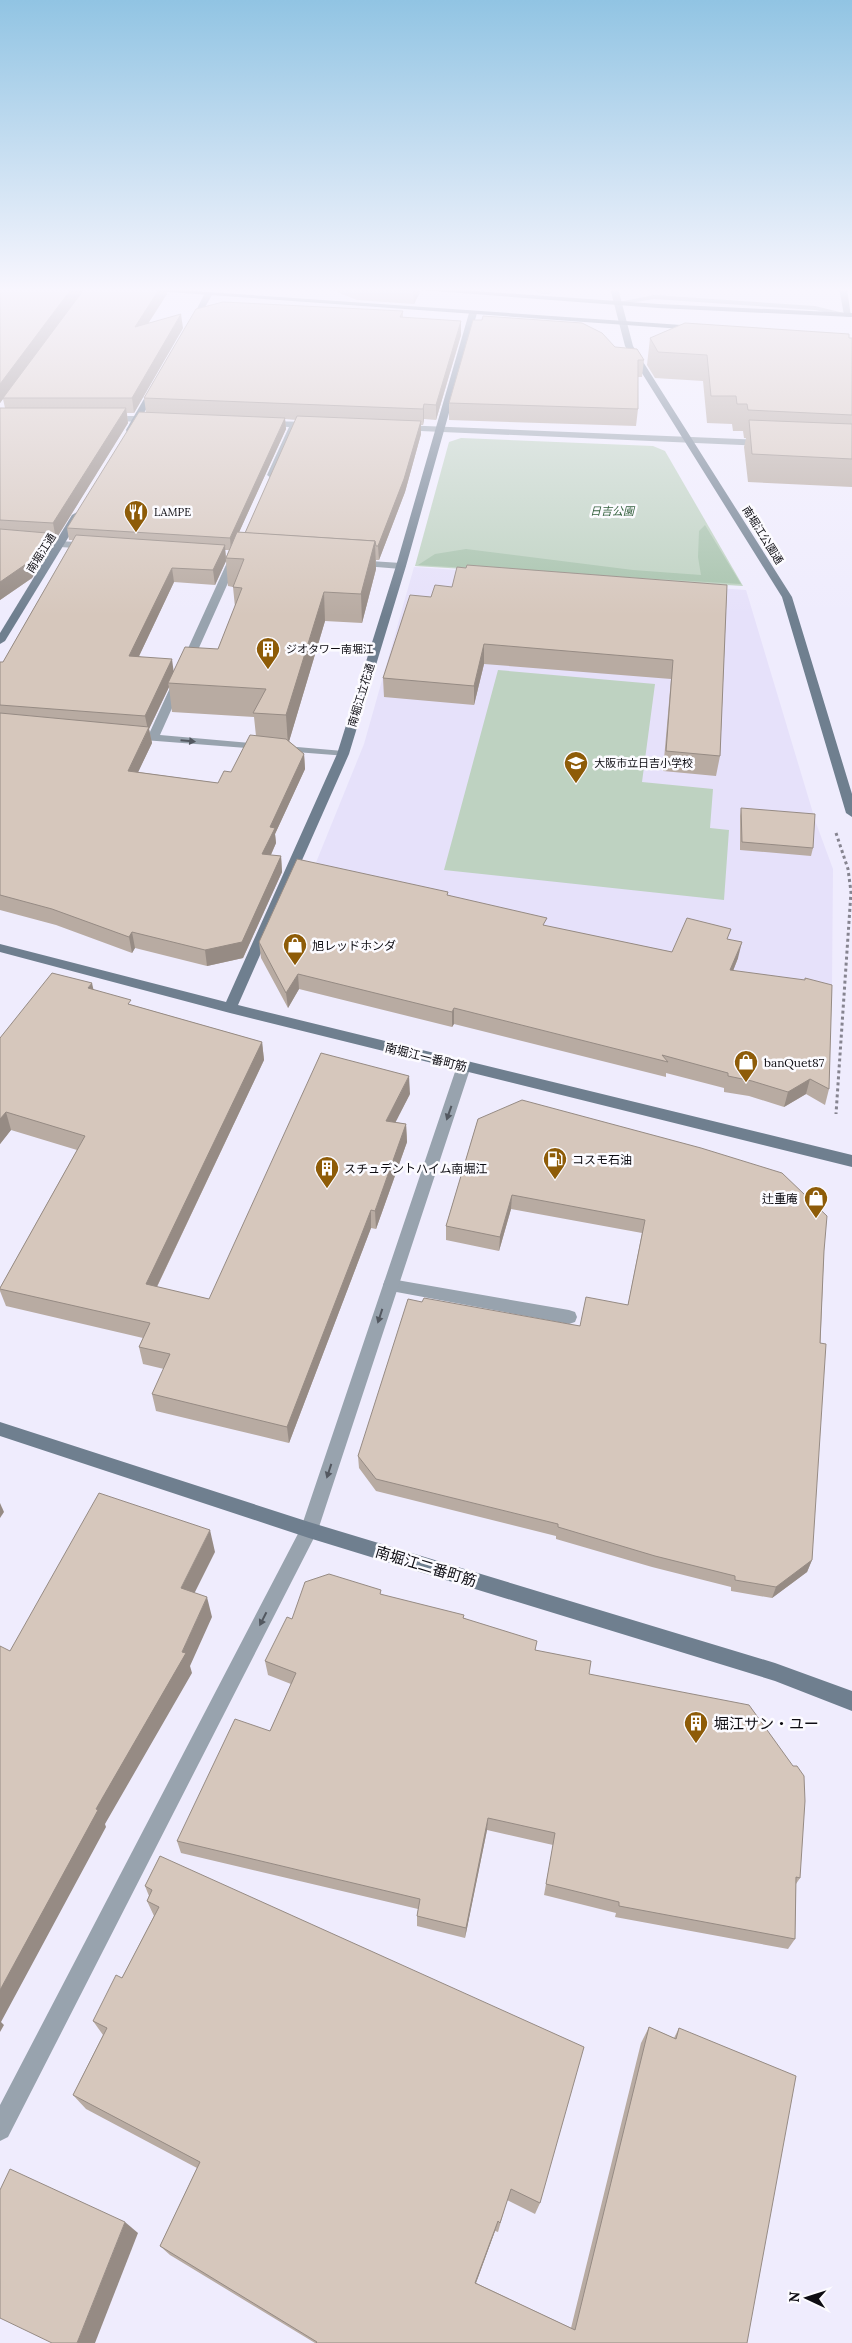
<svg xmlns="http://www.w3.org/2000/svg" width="852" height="2343" font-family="Lora,'Noto Sans JP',serif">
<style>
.built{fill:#e6e1fa}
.green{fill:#bed2c1}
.forest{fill:#a7c3ac}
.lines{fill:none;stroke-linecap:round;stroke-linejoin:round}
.path{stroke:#868490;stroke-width:3;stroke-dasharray:3 3;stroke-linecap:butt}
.lane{fill:#98a3ae;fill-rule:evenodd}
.street{fill:#98a3ae;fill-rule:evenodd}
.secondary{fill:#6f7f8f;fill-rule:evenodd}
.primary{fill:#526578;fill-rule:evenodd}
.wall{fill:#b8aba2;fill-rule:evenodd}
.shaded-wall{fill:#968b84}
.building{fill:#d6c7bc;stroke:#968b84}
.oneway{fill:#535860}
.labels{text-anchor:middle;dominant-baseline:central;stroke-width:5;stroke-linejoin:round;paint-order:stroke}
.far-park-label{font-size:11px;font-style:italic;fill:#376341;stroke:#fcfbff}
.far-poi-label{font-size:11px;fill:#0e0d13;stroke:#fcfbff;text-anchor:start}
.far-street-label{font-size:11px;fill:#0e0d13;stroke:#fcfbff}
.poi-label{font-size:12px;fill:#0e0d13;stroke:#fcfbff;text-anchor:start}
.street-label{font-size:12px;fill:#0e0d13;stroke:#fcfbff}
.near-street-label{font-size:15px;fill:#0e0d13;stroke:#fcfbff}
.near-poi-label{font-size:15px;fill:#0e0d13;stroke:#fcfbff;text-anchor:start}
</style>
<rect width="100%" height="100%" fill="#efecfd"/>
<path class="built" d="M414,567L746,590L816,823L833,869L832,986L742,972L313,870L364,744Z"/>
<g class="green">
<path d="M461,438L653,446L665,451L743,586L415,566L449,442Z"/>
<path d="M498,670L655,684L642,782L713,789L710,828L729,830L724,900L444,870Z"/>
</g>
<path class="forest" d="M705,525L741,584L418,565L435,554L466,549L633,570L701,575L698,557L699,531Z"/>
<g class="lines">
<path class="path" d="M836,833L848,869L851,892L836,1114"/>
<path class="lane" d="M391,1279L569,1310L575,1312L577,1317L575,1322L569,1324L391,1291L385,1290L383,1285L385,1280Z"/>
<g class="street">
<path d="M654,295L815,306L852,315L848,317L815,310L654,299L618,305L614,303Z"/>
<path d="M103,416H153L157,419L153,422L106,421L103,420Z"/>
<path d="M263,421L313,422L317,425L313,428L297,427L275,475L271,478L267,475L289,427L266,426L262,423Z"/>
<path d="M401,425L765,440L769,443L765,446L398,430L397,428Z"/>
<path d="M0,537L90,543L95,546L90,549L0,543Z"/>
<path d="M235,553L240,556L160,735L343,751L347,752V756L131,739L125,736L131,733L149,734L230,556Z"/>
<path d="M355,560L401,563L406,566L401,569L352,565L350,563Z"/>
<path d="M464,1061L471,1066L318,1530L8,2137L0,2141V2105L301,1528L457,1066Z"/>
</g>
<g class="secondary">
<path d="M610,288H618L633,346L792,597L852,794V817L846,813L782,597L625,346Z"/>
<path d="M839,288H847L851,317L844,315Z"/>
<path d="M205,293L212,295L193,328H187Z"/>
<path d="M473,311L477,313L406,566L349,754L238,1005L852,1155V1167L230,1013L0,952V944L226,1002L337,754L396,566L469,313Z"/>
<path d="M152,385L159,387L133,432H127L126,430Z"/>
<path d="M77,512L82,515L5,641L0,644V633L72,515Z"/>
<path d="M0,1422L309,1522L775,1663L852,1691V1711L775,1681L309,1538L0,1436Z"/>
</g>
<g class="primary">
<path d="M112,288H151L696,326L700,328L696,330Z"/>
<path d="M394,288H433L658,304L852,313V317L658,308Z"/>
</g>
</g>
<g class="wall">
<path d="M0,288L167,294L148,323L183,328L134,413H127L128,423L56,539L48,538L50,548L32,578L0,600V408H5L3,399L0,403Z"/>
<path d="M327,288H420V292L414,304L357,300Z"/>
<path d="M530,288H552L550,294H542Z"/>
<path d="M403,311V318L461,335L436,420L424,419L423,425H421V434L405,492L379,560H376V569L362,623L325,621L289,741L304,754L305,769L275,834L276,843L271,855L281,856L282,872L243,958L207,966L135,948L132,953L56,925L0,910V662H3L73,540H69L67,528L146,412L144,398ZM285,419L296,420L245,533L239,532L286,429ZM225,550H229L226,557ZM226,561L228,586L233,587L235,607L218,649L174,671L139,656L174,582L215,585ZM169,687L172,712L254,717L256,736L231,772L218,783L138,772L152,743L149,729Z"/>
<path d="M650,338H852V487L748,482L744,447L746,438H744L743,431H733L732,424L707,423L703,381L655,378L647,365Z"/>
<path d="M615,347L644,360L642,377H638V409L636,426L449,420V403Z"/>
<path d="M727,585L720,756L716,776L663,771L671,679L484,664L474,705L384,697L383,678L431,597Z"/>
<path d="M741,808L813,848L811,856L740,850V816Z"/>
<path d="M448,895L546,926L672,952L729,939L738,958L733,971L829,1089L825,1105L806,1094L784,1107L749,1096L724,1092V1088L666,1073V1077L454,1024L452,1027L299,989L288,1008L261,958L259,942Z"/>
<path d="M93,990L132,1005L262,1042L264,1060L157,1287L209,1299L410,1094L395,1122L406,1124L407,1142L376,1229L371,1228L289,1443L156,1411L152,1394L164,1369L143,1364L139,1347L143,1338L6,1306L0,1291V1288L77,1150L11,1130L0,1144V1038Z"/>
<path d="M478,1119L824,1251L812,1560L807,1572L772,1598L731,1591V1587L652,1567L556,1539V1536L376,1491L359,1468L358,1456L422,1302L580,1326L628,1305L642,1233L511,1209L499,1251L446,1240V1226Z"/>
<path d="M381,1595L464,1618L536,1650L589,1674L800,1878L796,1884L795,1939L788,1949L615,1917L616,1913L544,1895L553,1845L487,1830L465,1938L417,1926V1916L418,1909L181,1853L177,1841L270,1731L291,1684L268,1675L265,1661L292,1619Z"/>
<path d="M160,1856L540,2203L535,2214L507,2200L498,2232L495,2231L476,2283L571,2328L641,2043L649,2027L674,2038L679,2028L747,2343H315L170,2255L160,2246L197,2168L86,2109L73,2095L103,2035L93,2021L122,1978L154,1916L147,1901L149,1896L145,1886Z"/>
</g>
<g class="shaded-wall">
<path d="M72,288H85L0,403V384Z"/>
<path d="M160,288H166L167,294L137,341L135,327Z"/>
<path d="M415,288H420V292L414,304L413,291Z"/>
<path d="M181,314L183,328L134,413L132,398Z"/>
<path d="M461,321V335L436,420V405Z"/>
<path d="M424,404V419L423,425V409Z"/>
<path d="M126,408L128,423L56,539L53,523Z"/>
<path d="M285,418L286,429L231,550L230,538Z"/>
<path d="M421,421V434L405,492L379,560L378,546Z"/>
<path d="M47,533L50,548L32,578L0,600V582Z"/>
<path d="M375,541L376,569L362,623L361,594Z"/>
<path d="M225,545L226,561L215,585L213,570Z"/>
<path d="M172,568L174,582L132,671L129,656Z"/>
<path d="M324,592L325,621L288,745L286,715Z"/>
<path d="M484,644V664L474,705V686Z"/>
<path d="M172,659L174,674L168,683L169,687L149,729L152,743L131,787L128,771L148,730L145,716Z"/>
<path d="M304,754L305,769L275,834L276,843L264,870L262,854L270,827Z"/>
<path d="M281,856L282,872L243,958L207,966L205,950Z"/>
<path d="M132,932L135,948L132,953L129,937Z"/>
<path d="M742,942L738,958L727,986L730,970Z"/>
<path d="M298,974L299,989L288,1008L286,993Z"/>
<path d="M92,983L96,1001L88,988Z"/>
<path d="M454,1008V1024L452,1027V1012Z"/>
<path d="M262,1042L264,1060L150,1301L146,1284Z"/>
<path d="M409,1076L410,1094L387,1139L386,1121Z"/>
<path d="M810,1079L806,1094L784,1107L788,1092Z"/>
<path d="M6,1112L11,1130L0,1144V1119Z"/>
<path d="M406,1124L407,1142L376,1229L375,1211Z"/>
<path d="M512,1195L511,1209L499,1251L500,1237Z"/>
<path d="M371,1210V1228L289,1443L287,1427Z"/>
<path d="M0,1503L4,1512L0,1518Z"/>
<path d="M210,1530L215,1552L187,1608L181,1588Z"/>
<path d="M812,1560L807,1572L772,1598L776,1587Z"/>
<path d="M207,1597L212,1617L190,1666L192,1673L105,1824L106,1827L1,2022L4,2025L0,2032V1990L96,1809L182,1652Z"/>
<path d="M488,1818L487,1830L465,1938L466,1928Z"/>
<path d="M498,2221L495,2231L473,2291L475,2283Z"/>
<path d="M125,2222L138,2233L95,2343H77Z"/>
</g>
<g class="building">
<path d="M0,288H72L0,384Z"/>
<path d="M85,288H160L135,327L181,314L132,398H3Z"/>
<path d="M376,288H415L413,291Z"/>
<path d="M223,302L403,311L400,317L461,321L436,405L424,404L423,409L144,398L196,309Z"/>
<path d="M483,316L582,323L602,333L615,347L637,349L644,360H638V409L449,403L473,320H482Z"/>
<path d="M685,323L849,334V338H852V415L748,410L747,404H737L736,396H711L707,355L658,352L650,338Z"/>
<path d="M0,408H126L53,523L0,520Z"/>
<path d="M139,412L285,418L230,538L67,528Z"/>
<path d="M297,416L421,421L404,479L378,546H376L375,541L245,533Z"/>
<path d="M749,420L852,424V459L752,454Z"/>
<path d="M0,529L47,533L29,562L0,582Z"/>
<path d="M237,532L375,541L361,594L324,592L286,715L253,713L266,689L168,683L185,647L218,649L242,588L233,587L244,559L226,558Z"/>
<path d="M76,535L225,545L213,570L172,568L129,656L172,659L145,716L0,705V662H3Z"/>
<path d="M467,565L727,585L720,756L666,751L673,660L484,644L474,686L383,678L410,595L431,597L435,585L452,587L457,567L466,568Z"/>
<path d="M0,713L149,727L128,771L218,783L224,771L231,772L250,735L286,739L304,754L270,827L275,828L262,854L281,856L242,942L205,950L132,932L129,937L52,909L0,895Z"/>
<path d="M741,808L815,814L813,848L742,842Z"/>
<path d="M297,859L448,892L447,895L547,918L543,925L672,952L687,918L731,929L727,939L742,942L730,970L805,980V978L832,985L829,1089L810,1079L788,1092L752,1081L728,1076V1073L662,1055L668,1062L454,1008L452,1012L298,974L286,993L259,942Z"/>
<path d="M52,973L92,983L88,988L131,1000L128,1004L262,1042L146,1284L209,1299L321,1053L409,1076L386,1121L406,1124L375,1211L371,1210L287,1427L152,1394L170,1354L139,1347L150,1323L0,1289V1288L85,1136L6,1112L0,1119V1038Z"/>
<path d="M522,1100L701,1148L782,1173L827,1216L824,1251L820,1343L826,1344L812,1560L776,1587L735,1580V1576L655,1556L558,1527V1524L376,1479L358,1456L408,1299L422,1302L424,1298L580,1326L586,1297L628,1305L645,1220L512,1195L500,1237L446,1226L478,1119Z"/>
<path d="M99,1493L210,1530L181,1588L207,1597L182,1652L186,1653L96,1809L98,1810L0,1990V1646L10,1651Z"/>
<path d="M329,1574L381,1590L380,1594L464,1615L463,1618L537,1641L535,1650L591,1661L589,1674L749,1705L793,1766H797L804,1776L805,1801L800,1878L796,1877L795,1939L619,1906V1902L546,1884L555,1833L488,1818L466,1928L417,1916L420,1899L177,1841L235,1719L270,1731L296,1673L265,1661L287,1617L292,1619L305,1582Z"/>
<path d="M160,1856L584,2047L540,2203L511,2189L500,2223L498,2221L475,2283L575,2330L649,2027L676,2039L679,2028L796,2076L747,2343H316L317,2342L160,2246L200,2162L73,2095L107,2028L93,2021L116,1975L122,1978L159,1907L147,1901L152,1890L145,1886Z"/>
<path d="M10,2169L125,2222L77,2343H52L0,2318V2190Z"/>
</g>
<defs><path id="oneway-solid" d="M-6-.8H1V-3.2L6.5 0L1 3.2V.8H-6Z" transform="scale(1.25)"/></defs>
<g class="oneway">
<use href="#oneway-solid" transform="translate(188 741) rotate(5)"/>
<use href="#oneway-solid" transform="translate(449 1113) rotate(109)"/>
<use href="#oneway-solid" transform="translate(380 1316) rotate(108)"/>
<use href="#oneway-solid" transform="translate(329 1471) rotate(108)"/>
<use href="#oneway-solid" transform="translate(263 1619) rotate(117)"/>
</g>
<linearGradient id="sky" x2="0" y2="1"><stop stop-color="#91c4e3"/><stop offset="0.47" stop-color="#f8f6fe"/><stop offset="1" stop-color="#f8f6fe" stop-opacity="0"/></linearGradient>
<rect width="852" height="616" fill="url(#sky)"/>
<defs>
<g id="restaurant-pin" transform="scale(1.25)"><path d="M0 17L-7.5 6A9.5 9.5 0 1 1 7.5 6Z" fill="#8e5c08" stroke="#fcfbff"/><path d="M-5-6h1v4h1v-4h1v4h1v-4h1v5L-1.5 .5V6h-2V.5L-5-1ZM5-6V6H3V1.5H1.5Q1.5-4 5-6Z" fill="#fff"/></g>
<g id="building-pin" transform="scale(1.25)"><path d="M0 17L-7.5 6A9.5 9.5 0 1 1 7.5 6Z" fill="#8e5c08" stroke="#fcfbff"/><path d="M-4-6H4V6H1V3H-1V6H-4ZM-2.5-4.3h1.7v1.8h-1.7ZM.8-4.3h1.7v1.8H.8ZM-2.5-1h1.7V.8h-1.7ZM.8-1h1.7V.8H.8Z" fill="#fff"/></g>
<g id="school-pin" transform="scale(1.25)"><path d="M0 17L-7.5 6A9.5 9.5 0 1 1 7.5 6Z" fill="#8e5c08" stroke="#fcfbff"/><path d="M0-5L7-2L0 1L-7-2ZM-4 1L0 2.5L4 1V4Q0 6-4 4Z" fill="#fff"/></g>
<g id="shop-pin" transform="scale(1.25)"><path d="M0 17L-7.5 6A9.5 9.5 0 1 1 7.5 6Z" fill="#8e5c08" stroke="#fcfbff"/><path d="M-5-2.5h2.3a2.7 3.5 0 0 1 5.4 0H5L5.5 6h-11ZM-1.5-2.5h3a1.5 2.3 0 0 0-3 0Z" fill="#fff"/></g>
<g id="fuel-pin" transform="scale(1.25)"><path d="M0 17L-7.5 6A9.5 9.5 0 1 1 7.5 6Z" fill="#8e5c08" stroke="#fcfbff"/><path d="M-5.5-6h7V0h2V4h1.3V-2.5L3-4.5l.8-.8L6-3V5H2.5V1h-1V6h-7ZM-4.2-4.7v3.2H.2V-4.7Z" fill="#fff"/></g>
</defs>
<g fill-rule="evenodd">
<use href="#restaurant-pin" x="136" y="512"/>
<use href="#building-pin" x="268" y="649"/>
<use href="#school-pin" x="576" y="763"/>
<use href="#shop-pin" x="295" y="945"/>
<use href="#shop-pin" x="746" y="1062"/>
<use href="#fuel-pin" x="555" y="1159"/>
<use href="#building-pin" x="327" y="1168"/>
<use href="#shop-pin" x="816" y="1198"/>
<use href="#building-pin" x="696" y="1723"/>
</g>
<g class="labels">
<g class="far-park-label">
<text x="612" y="511">日吉公園</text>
</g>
<g class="far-poi-label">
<text x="154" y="512">LAMPE</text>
<text x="286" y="649">ジオタワー南堀江</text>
<text x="594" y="763">大阪市立日吉小学校</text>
</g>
<g class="far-street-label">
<text transform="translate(763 535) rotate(58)">南堀江公園通</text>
<text transform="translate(41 553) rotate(-58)">南堀江通</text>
<text transform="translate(361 695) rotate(-73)">南堀江立花通</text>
</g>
<g class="poi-label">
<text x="312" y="945">旭レッドホンダ</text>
<text x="764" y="1062">banQuet87</text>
<text x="572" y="1159">コスモ石油</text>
<text x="344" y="1168">スチュデントハイム南堀江</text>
<text x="798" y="1198" text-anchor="end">辻重庵</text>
</g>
<g class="street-label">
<text transform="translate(426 1057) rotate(14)">南堀江一番町筋</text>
</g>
<g class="near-street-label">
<text transform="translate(426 1566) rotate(17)">南堀江二番町筋</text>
</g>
<g class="near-poi-label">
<text x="714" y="1723">堀江サン・ユー</text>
</g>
</g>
<g transform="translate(807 2298) rotate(274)" stroke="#fcfbff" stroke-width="4" paint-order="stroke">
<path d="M0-4L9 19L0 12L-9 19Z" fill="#0e0d13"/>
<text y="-8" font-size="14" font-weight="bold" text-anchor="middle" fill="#0e0d13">N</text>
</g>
</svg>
